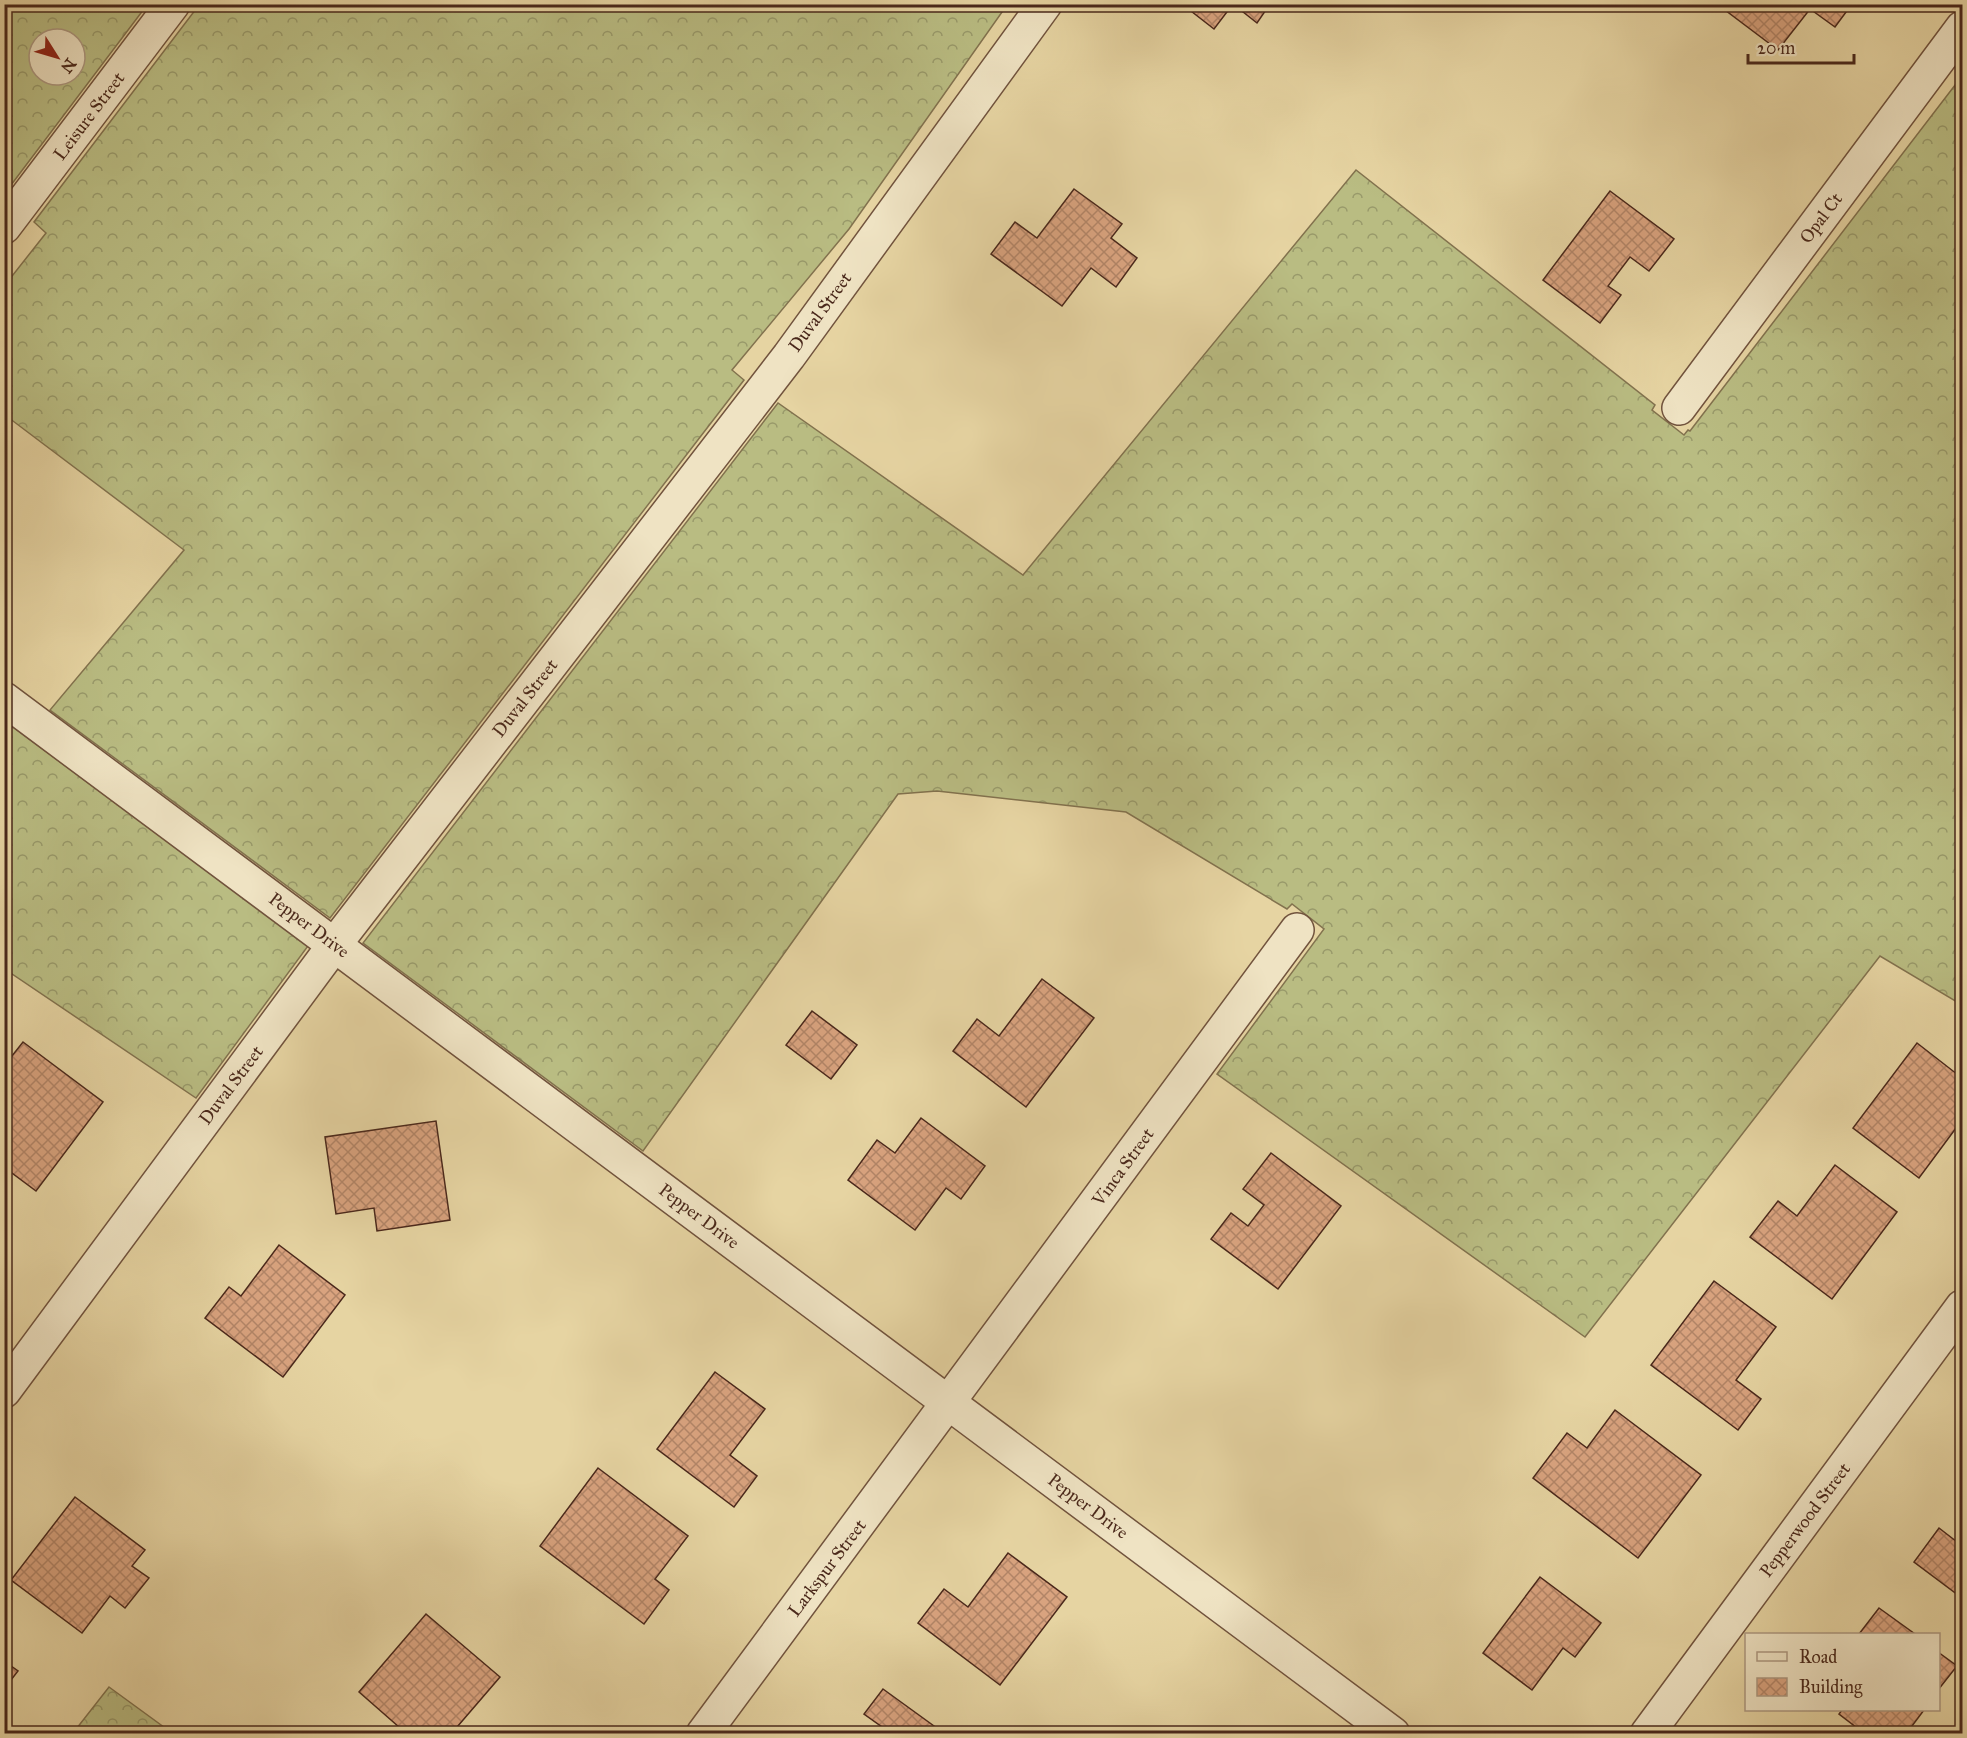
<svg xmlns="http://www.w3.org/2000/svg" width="1967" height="1738" font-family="'IM FELL Great Primer',serif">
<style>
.forest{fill:url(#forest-crowns);stroke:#82724e;stroke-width:1.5;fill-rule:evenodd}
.building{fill:url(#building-cross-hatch);stroke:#4a281b;stroke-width:1.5}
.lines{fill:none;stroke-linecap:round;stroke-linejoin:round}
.minor-casing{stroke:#71533d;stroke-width:36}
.minor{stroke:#efe3c3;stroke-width:33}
.labels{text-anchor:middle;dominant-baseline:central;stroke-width:6;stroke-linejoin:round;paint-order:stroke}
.street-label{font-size:18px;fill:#4a281b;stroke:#efe3c3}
</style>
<defs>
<pattern id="forest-crowns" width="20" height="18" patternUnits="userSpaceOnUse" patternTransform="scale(1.5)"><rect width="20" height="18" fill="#b9bc82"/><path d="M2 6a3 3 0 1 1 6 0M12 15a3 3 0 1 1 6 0" fill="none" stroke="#98996a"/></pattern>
<pattern id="building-cross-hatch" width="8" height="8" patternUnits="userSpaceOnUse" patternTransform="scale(1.5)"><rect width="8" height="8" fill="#d9a37f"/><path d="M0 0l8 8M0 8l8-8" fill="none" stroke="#b28567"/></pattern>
</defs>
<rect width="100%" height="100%" fill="#e6d4a2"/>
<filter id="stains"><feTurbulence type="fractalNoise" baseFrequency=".00333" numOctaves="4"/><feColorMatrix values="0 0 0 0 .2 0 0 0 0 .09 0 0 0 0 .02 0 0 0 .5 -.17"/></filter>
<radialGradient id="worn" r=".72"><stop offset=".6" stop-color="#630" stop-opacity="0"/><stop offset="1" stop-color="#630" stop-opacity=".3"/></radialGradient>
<g class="forest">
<path d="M5,4L147,5L5,193L4,5ZM39,39H75V75H39Z"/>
<path d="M199,5H1007L849,229L732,370L744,380L330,918L50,710L184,550L5,415V285L46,233L34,222Z"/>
<path d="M1962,76V1005L1880,956L1585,1337L1217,1074L1324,929L1292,904L1287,909L1126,812L937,791L898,794L643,1151L363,943L778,403L1023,575L1356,170L1655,405L1652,410L1684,435L1688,430L1690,431Z"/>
<path d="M5,721L308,946L196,1098L9,972L5,977Z"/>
<path d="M109,1687L172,1733H73Z"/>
</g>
<g class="building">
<path d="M1182,4H1233L1214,29Z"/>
<path d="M1233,4H1270L1257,23Z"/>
<path d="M1717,4H1852L1835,27L1810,9L1778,50Z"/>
<path d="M1074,189L1122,224L1111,238L1137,258L1116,287L1091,268L1062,306L991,254L1015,222L1037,238Z"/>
<path d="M1610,191L1674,239L1649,271L1630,257L1608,286L1621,295L1600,323L1543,280Z"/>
<path d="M1042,979L1094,1018L1026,1107L953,1051L977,1019L999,1036Z"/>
<path d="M812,1011L857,1045L831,1079L786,1045Z"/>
<path d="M23,1042L103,1102L36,1191L4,1167V1066Z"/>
<path d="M1917,1043L1962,1078V1120L1919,1178L1853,1128Z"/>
<path d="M921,1118L985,1166L961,1199L946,1188L915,1230L848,1180L877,1140L895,1153Z"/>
<path d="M436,1121L450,1220L377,1231L374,1208L336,1214L325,1137Z"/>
<path d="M1271,1153L1341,1206L1278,1289L1211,1239L1231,1213L1248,1226L1264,1205L1243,1189Z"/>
<path d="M1835,1165L1897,1212L1832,1299L1750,1237L1778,1201L1797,1216Z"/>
<path d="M279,1245L345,1295L283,1377L205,1318L229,1287L241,1296Z"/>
<path d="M1714,1281L1776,1327L1736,1380L1761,1399L1738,1430L1651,1365Z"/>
<path d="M715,1372L765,1409L730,1455L757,1476L734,1507L657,1449Z"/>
<path d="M1615,1410L1701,1475L1638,1558L1533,1478L1567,1433L1587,1448Z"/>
<path d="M598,1468L688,1536L655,1579L669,1590L644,1624L540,1546Z"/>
<path d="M75,1497L145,1550L132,1566L149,1578L125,1608L110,1596L82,1633L11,1580Z"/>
<path d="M1939,1528L1961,1545L1962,1542V1598L1914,1562Z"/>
<path d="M1008,1553L1067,1597L1000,1685L918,1623L944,1589L968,1607Z"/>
<path d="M1540,1577L1601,1623L1575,1657L1563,1648L1532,1690L1483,1653Z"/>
<path d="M1879,1608L1915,1634H1859Z"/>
<path d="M426,1614L500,1677L451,1734H407L359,1692Z"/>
<path d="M1938,1652L1957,1666L1938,1690Z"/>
<path d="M4,1661L18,1671L4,1689Z"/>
<path d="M883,1689L945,1734H877L882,1727L864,1714Z"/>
<path d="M1842,1710H1924L1906,1734H1865L1839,1714Z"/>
</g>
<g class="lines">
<g class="minor-casing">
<g id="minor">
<path d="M4,227L173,4"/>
<path d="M1679,408L1962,28"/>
<path d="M4,699L1393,1734"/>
<path d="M4,1391L335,944L789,356L1045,4"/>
<path d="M703,1734L1297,930"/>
<path d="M1647,1734L1962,1307"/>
</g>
</g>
<use href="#minor" class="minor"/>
</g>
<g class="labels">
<g class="street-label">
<text transform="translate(89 116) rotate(-53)">Leisure Street</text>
<text transform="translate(1821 218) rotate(-53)">Opal Ct</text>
<text transform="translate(820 312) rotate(-54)">Duval Street</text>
<text transform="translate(525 698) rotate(-52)">Duval Street</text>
<text transform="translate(309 925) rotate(37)">Pepper Drive</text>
<text transform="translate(231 1085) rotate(-53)">Duval Street</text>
<text transform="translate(1123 1167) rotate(-54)">Vinca Street</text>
<text transform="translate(699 1216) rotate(37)">Pepper Drive</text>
<text transform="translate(1088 1506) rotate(37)">Pepper Drive</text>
<text transform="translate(1805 1520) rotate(-53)">Pepperwood Street</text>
<text transform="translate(827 1568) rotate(-53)">Larkspur Street</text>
</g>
</g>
<rect width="1967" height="1738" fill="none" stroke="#e6d4a2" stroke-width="24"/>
<rect x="6" y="6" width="1955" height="1726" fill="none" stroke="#4a281b" stroke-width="3"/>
<rect x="12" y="12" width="1943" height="1714" fill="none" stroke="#4a281b" stroke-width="1.5"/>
<rect x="1745" y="1633" width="195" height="78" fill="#efe3c3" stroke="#ad9880" stroke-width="1.5"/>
<rect x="1757" y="1652" width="30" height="9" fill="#efe3c3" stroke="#ad9880" stroke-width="1.5"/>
<text x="1799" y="1663" font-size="18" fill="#4a281b">Road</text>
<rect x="1757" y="1678" width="30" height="18" fill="url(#building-cross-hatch)" stroke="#ad9880" stroke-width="1.5"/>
<text x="1799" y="1693" font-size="18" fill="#4a281b">Building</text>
<g transform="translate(57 57) rotate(127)"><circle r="28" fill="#efe3c3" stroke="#ad9880" stroke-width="1.5"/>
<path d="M0-4.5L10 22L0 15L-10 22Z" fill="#8f2418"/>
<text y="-9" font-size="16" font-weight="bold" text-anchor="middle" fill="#4a281b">N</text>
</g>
<path d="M1748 54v9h106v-9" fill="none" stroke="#4a281b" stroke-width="3"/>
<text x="1757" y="54" font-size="18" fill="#4a281b" stroke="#efe3c3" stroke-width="4.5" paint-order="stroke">20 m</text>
<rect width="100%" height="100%" filter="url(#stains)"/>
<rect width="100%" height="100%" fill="url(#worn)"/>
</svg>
